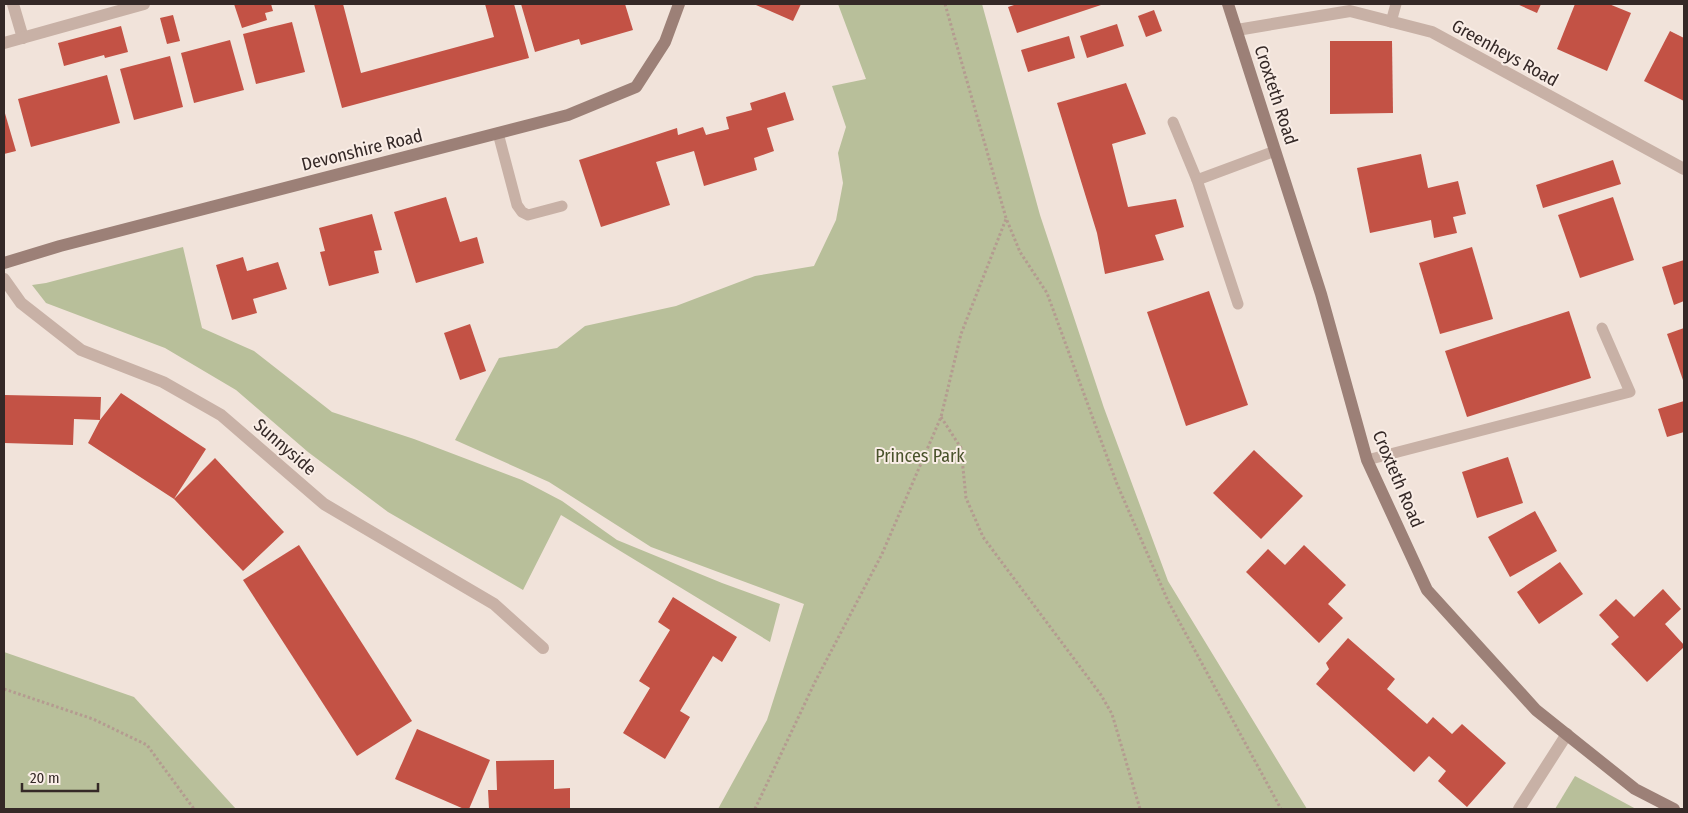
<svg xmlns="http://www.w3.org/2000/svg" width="1688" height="813" font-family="'Fira Sans Condensed',sans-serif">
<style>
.green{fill:#b8bf9a}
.building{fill:#c35245}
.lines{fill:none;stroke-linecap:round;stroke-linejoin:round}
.path{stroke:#b49b90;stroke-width:3;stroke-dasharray:2.5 2.5;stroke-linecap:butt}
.service{stroke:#c8b1a6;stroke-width:11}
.minor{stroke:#c8b1a6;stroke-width:12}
.secondary{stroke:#9c8077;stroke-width:12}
.labels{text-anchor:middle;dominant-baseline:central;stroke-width:4;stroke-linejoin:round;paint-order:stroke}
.street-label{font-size:18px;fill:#352927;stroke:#f9ede6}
.park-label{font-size:18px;fill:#49522b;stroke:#f9ede6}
</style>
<rect width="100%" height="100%" fill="#f1e3da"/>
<g class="green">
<path d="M838,4H982L1040,215L1104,408L1168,581L1307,809H718L767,720L804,604L651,547L549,482L455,440L499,358L557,348L585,326L676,306L755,276L814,266L836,220L843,183L838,153L846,127L832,86L866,79Z"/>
<path d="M183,247L202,328L254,351L332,412L414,439L522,480L562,501L617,540L722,583L780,604L770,642L561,515L523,590L388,512L308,452L236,390L165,348L46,303L32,285L46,283Z"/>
<path d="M4,652L134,697L236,809H4Z"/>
<path d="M1575,776L1636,809H1555Z"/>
</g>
<g class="building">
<path d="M234,4H271L273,11L265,13L267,20L242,28Z"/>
<path d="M314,4H343L361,73L494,37L485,4H514L529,58L342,108Z"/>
<path d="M521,4H625L633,30L581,45L579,39L535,52Z"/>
<path d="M757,4H801L793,21L756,5Z"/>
<path d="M1017,4H1104L1017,33L1008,7Z"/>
<path d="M1517,4H1541L1537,13Z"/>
<path d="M1575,4H1609L1631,13L1607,71L1557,49Z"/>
<path d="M1154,10L1162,31L1146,37L1138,16Z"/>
<path d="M173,15L180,41L167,44L160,18Z"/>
<path d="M292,22L305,72L256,84L243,34Z"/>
<path d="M1117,24L1124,46L1087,58L1080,36Z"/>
<path d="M121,26L128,52L105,58L104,55L64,66L58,43Z"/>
<path d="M1670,31L1684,38V101L1644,81Z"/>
<path d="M1069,36L1075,58L1028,72L1021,50Z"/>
<path d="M230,40L244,90L194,103L181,53Z"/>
<path d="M1330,41H1392L1393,113L1330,114Z"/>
<path d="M170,56L183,107L134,120L120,69Z"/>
<path d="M107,75L120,123L31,147L18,99Z"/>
<path d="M1126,83L1146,134L1112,144L1128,207L1176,199L1184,227L1155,235L1164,260L1105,274L1097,233L1057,103Z"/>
<path d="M785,92L794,120L767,128L774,151L754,158L757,170L704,186L694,151L656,162L670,205L601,227L579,160L677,128L678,135L703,127L706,135L729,129L726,117L752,110L750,103Z"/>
<path d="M4,110L16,151L4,154Z"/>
<path d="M1421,154L1428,188L1458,181L1466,214L1453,217L1457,233L1434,238L1431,220L1370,233L1357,168Z"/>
<path d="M1613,160L1621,184L1543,208L1536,185Z"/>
<path d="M446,197L460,242L477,237L484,263L416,283L394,212Z"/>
<path d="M1613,197L1634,260L1580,278L1558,215Z"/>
<path d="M372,214L382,250L374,251L379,273L329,286L320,252L325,251L319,228Z"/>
<path d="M1472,247L1493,319L1440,334L1419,263Z"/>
<path d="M243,257L247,271L278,262L287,289L253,299L257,313L232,320L216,265Z"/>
<path d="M1684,260V301L1674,305L1662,267Z"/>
<path d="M1209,291L1248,405L1186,426L1147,312Z"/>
<path d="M1569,311L1591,378L1467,417L1445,351Z"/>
<path d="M470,324L486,371L460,380L444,333Z"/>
<path d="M1684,328V383L1667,334Z"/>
<path d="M121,393L206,449L174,499L215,458L284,532L243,571L174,499L88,443L100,420Z"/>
<path d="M4,395L101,397L100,420L74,419L73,445L4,443Z"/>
<path d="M1684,401V432L1667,437L1658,409Z"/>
<path d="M1254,450L1303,496L1261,539L1213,493Z"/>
<path d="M1508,457L1523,503L1477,518L1462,472Z"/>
<path d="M1535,511L1557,551L1510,577L1488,537Z"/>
<path d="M299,545L412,721L357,756L243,580Z"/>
<path d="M1304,545L1346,585L1328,604L1343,618L1319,643L1246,572L1268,549L1285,565Z"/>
<path d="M1560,562L1583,594L1539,624L1517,592Z"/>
<path d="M1663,589L1681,609L1665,624L1684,645V647L1647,682L1611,644L1619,637L1599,615L1616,599L1634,617Z"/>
<path d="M673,597L737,637L722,662L713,656L680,711L690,717L665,759L623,733L650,688L639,681L670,630L658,622Z"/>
<path d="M1348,638L1395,679L1387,689L1427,724L1433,717L1452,734L1462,724L1506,763L1467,807L1438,781L1446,771L1429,756L1414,772L1316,684L1329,669L1326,663Z"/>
<path d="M417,729L490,760L469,809H464L395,779Z"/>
<path d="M554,760V789L570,788V809H489L488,790H497L496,761Z"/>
</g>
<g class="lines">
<g class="path">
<path d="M945,4L1006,218L1020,252L1047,293L1117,484L1168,601L1281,809"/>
<path d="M941,417L961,448L966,498L983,537L1101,695L1112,714L1140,809"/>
<path d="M4,689L93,719L147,745L194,809"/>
<path d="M755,809L815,682L882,554L941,417L961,334L1006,219"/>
</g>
<g class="service">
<path d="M1391,22L1396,4"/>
<path d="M1173,122L1197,180"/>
<path d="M498,133L517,205L522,212L528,215L562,206"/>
<path d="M1238,304L1197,180L1275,151"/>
<path d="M1367,460L1630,392L1602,328"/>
</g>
<g class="minor">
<path d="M13,4L23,38"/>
<path d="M1237,30L1350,11L1432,32L1684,169"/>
<path d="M4,43L144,4"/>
<path d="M4,279L21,303L81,350L163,382L221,415L324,504L494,604L543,648"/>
<path d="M1519,809L1567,734"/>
</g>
<g class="secondary">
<path d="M1228,4L1321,294L1367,460L1427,590L1536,710L1635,789L1674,809"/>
<path d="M4,263L60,246L568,115L636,87L665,42L679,4"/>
</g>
</g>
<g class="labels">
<g class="street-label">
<text transform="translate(1505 53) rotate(29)">Greenheys Road</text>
<text transform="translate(1276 95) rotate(72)">Croxteth Road</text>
<text transform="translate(362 150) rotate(-14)">Devonshire Road</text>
<text transform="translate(285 447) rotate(41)">Sunnyside</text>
<text transform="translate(1398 479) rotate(67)">Croxteth Road</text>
</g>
<g class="park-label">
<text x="920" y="456">Princes Park</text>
</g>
</g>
<rect width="1688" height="813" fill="none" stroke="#352927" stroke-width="10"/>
<path d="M22 783v8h76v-8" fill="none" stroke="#352927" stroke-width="2.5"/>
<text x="30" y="783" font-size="15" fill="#352927" stroke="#f9ede6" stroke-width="4" paint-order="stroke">20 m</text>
</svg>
